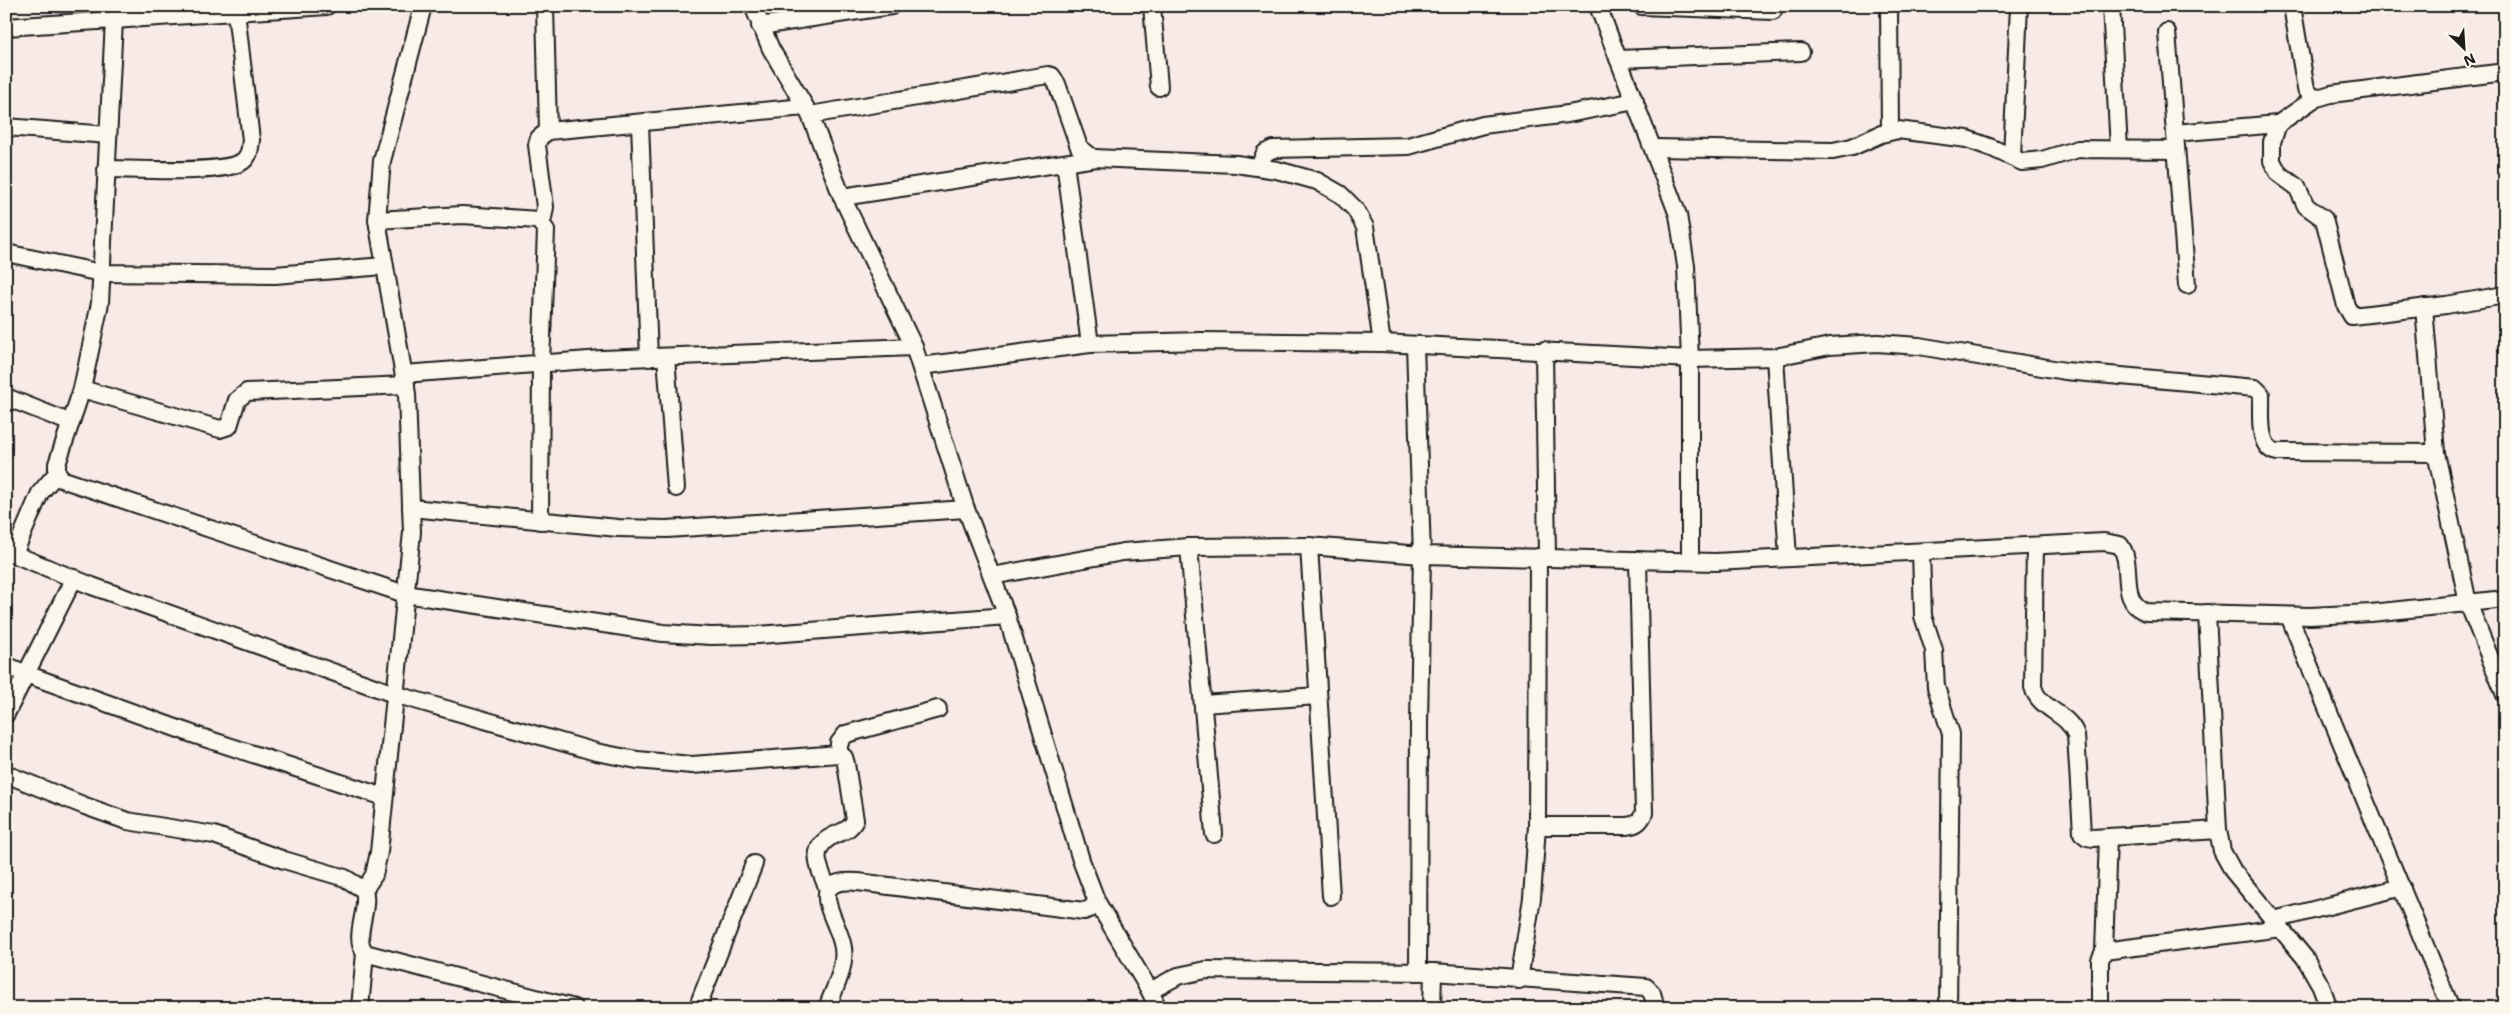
<svg xmlns="http://www.w3.org/2000/svg" width="2511" height="1014" font-family="'Shantell Sans',sans-serif">
<style>
.lines{fill:none;stroke-linecap:round;stroke-linejoin:round}
.street-casing{stroke:#1c1c1c;stroke-width:20}
.street{stroke:#fbf7ec;stroke-width:16}
</style>
<rect width="100%" height="100%" fill="#f8eae6"/>
<filter id="ink" filterUnits="userSpaceOnUse"><feTurbulence type="fractalNoise" baseFrequency=".02" numOctaves="2"/><feDisplacementMap in="SourceGraphic" scale="10" xChannelSelector="R" yChannelSelector="G"/><feConvolveMatrix kernelMatrix="1 2 1 2 8 2 1 2 1" color-interpolation-filters="sRGB"/></filter>
<g filter="url(#ink)">
<g class="lines">
<g class="street-casing">
<g id="street">
<path d="M545,6L548,131"/>
<path d="M753,6L771,49L810,115L842,197L914,347L966,509L1007,616L1081,860L1097,902L1150,991L1158,1008"/>
<path d="M1152,6L1159,87"/>
<path d="M1598,6L1678,215L1686,266L1690,359V561"/>
<path d="M1641,6L1773,11"/>
<path d="M1889,6L1890,131"/>
<path d="M2111,6L2119,149"/>
<path d="M2292,6L2306,89L2314,99L2331,94L2505,72"/>
<path d="M114,20L100,303L82,389L57,464V473L61,479L405,594L663,633L711,636L758,635L1007,616"/>
<path d="M760,26L891,6"/>
<path d="M6,27L327,6"/>
<path d="M2167,32L2187,285"/>
<path d="M1618,59L1801,52"/>
<path d="M2314,99L2278,124L2272,142V161L2279,174L2297,187L2306,206L2324,219L2346,306L2352,316L2446,305L2505,295"/>
<path d="M810,115L1048,75L1052,76L1057,84L1079,147L1093,158L1236,164L1277,170L1317,181L1340,194L1355,209L1365,227L1382,343"/>
<path d="M640,123L649,358"/>
<path d="M6,127L108,135"/>
<path d="M2175,133L2278,124"/>
<path d="M1653,148L1833,151L1852,147L1881,134L1898,130L1967,139L1992,148L2022,162L2042,160L2078,149L2176,150"/>
<path d="M2012,157L2019,6"/>
<path d="M1065,163L1090,344"/>
<path d="M1259,167L1265,153L1273,149L1408,146L1483,125L1568,114L1635,101"/>
<path d="M106,169C134,169 225,175 243,161C250,155 250,148 251,140L236,12"/>
<path d="M842,197L1096,158"/>
<path d="M377,220L462,215L538,220L543,218L545,207L537,145L539,138L548,131L805,107"/>
<path d="M538,220L546,230L541,364L540,521"/>
<path d="M6,253L101,273L275,275L384,266"/>
<path d="M2424,307L2436,453L2468,603L2505,695"/>
<path d="M1415,345L1422,555L1419,723L1418,972"/>
<path d="M1544,350L1547,557"/>
<path d="M666,357L676,488"/>
<path d="M1775,357L1788,558"/>
<path d="M921,366L1090,344L1201,341L1382,343L1690,359L1775,357L1830,346L1877,343L1919,346L2065,371L2255,388L2261,394C2262,411 2256,448 2277,452L2436,453"/>
<path d="M404,374L602,359L914,347"/>
<path d="M82,389L220,429L229,426L237,400L247,392L406,385"/>
<path d="M6,397L71,423"/>
<path d="M411,508L618,528L667,529L966,509"/>
<path d="M1309,546L1331,896"/>
<path d="M2035,546L2033,687C2039,710 2068,712 2076,735L2082,833L2087,837L2093,838L2218,830"/>
<path d="M1189,547L1214,834"/>
<path d="M6,551L92,586L394,694L596,752L637,760L692,765L839,754L844,757L846,764L855,820C851,828 845,831 837,834C807,846 818,866 828,889"/>
<path d="M1921,552L1923,616L1934,650L1936,687L1951,734L1948,1008"/>
<path d="M14,554L40,493L57,473"/>
<path d="M992,576L1123,552L1189,547L1309,546L1422,555L1715,562L2104,542L2120,545C2135,565 2117,601 2146,612L2310,616L2371,613L2505,599"/>
<path d="M2207,613L2218,830L2222,851L2233,871L2305,958L2321,986L2329,1008"/>
<path d="M2289,616L2451,1008"/>
<path d="M6,665L26,674L198,736L384,797"/>
<path d="M1203,704L1318,696"/>
<path d="M6,714L74,578"/>
<path d="M839,754V743L846,734L938,709"/>
<path d="M6,774L85,806L127,821L214,835L284,860L345,878L364,890C370,910 352,936 365,953L574,1008"/>
<path d="M1537,826H1626C1635,825 1640,823 1644,813L1638,560"/>
<path d="M364,890L374,875L379,852L412,532L407,394L377,220L382,161L423,6"/>
<path d="M2274,920L2402,887"/>
<path d="M2104,951L2108,837"/>
<path d="M1519,980L1532,898L1537,826L1538,557"/>
<path d="M1150,991L1178,976L1206,970L1433,972L1646,987L1652,993L1656,1008"/>
<path d="M360,1008L365,953"/>
<path d="M697,1008L754,864"/>
<path d="M827,1008C834,989 846,968 843,948C840,921 800,877 858,882L1084,911L1090,909L1097,902"/>
<path d="M1432,1008L1433,972"/>
<path d="M2100,1008V960L2104,951L2281,928"/>
</g>
</g>
<use href="#street" class="street"/>
</g>
</g>
<rect width="2511" height="1014" fill="none" stroke="#fbf7ec" stroke-width="25"/>
<rect x="12" y="12" width="2486" height="989" fill="none" stroke="#1c1c1c" stroke-width="2" filter="url(#ink)"/>
<g transform="translate(2464 48) rotate(155)" stroke="#fbf7ec" stroke-width="4" paint-order="stroke">
<path d="M0-4L9 19L0 12L-9 19Z" fill="#1c1c1c"/>
<text y="-8" font-size="14" font-weight="bold" text-anchor="middle" fill="#1c1c1c">N</text>
</g>
</svg>
